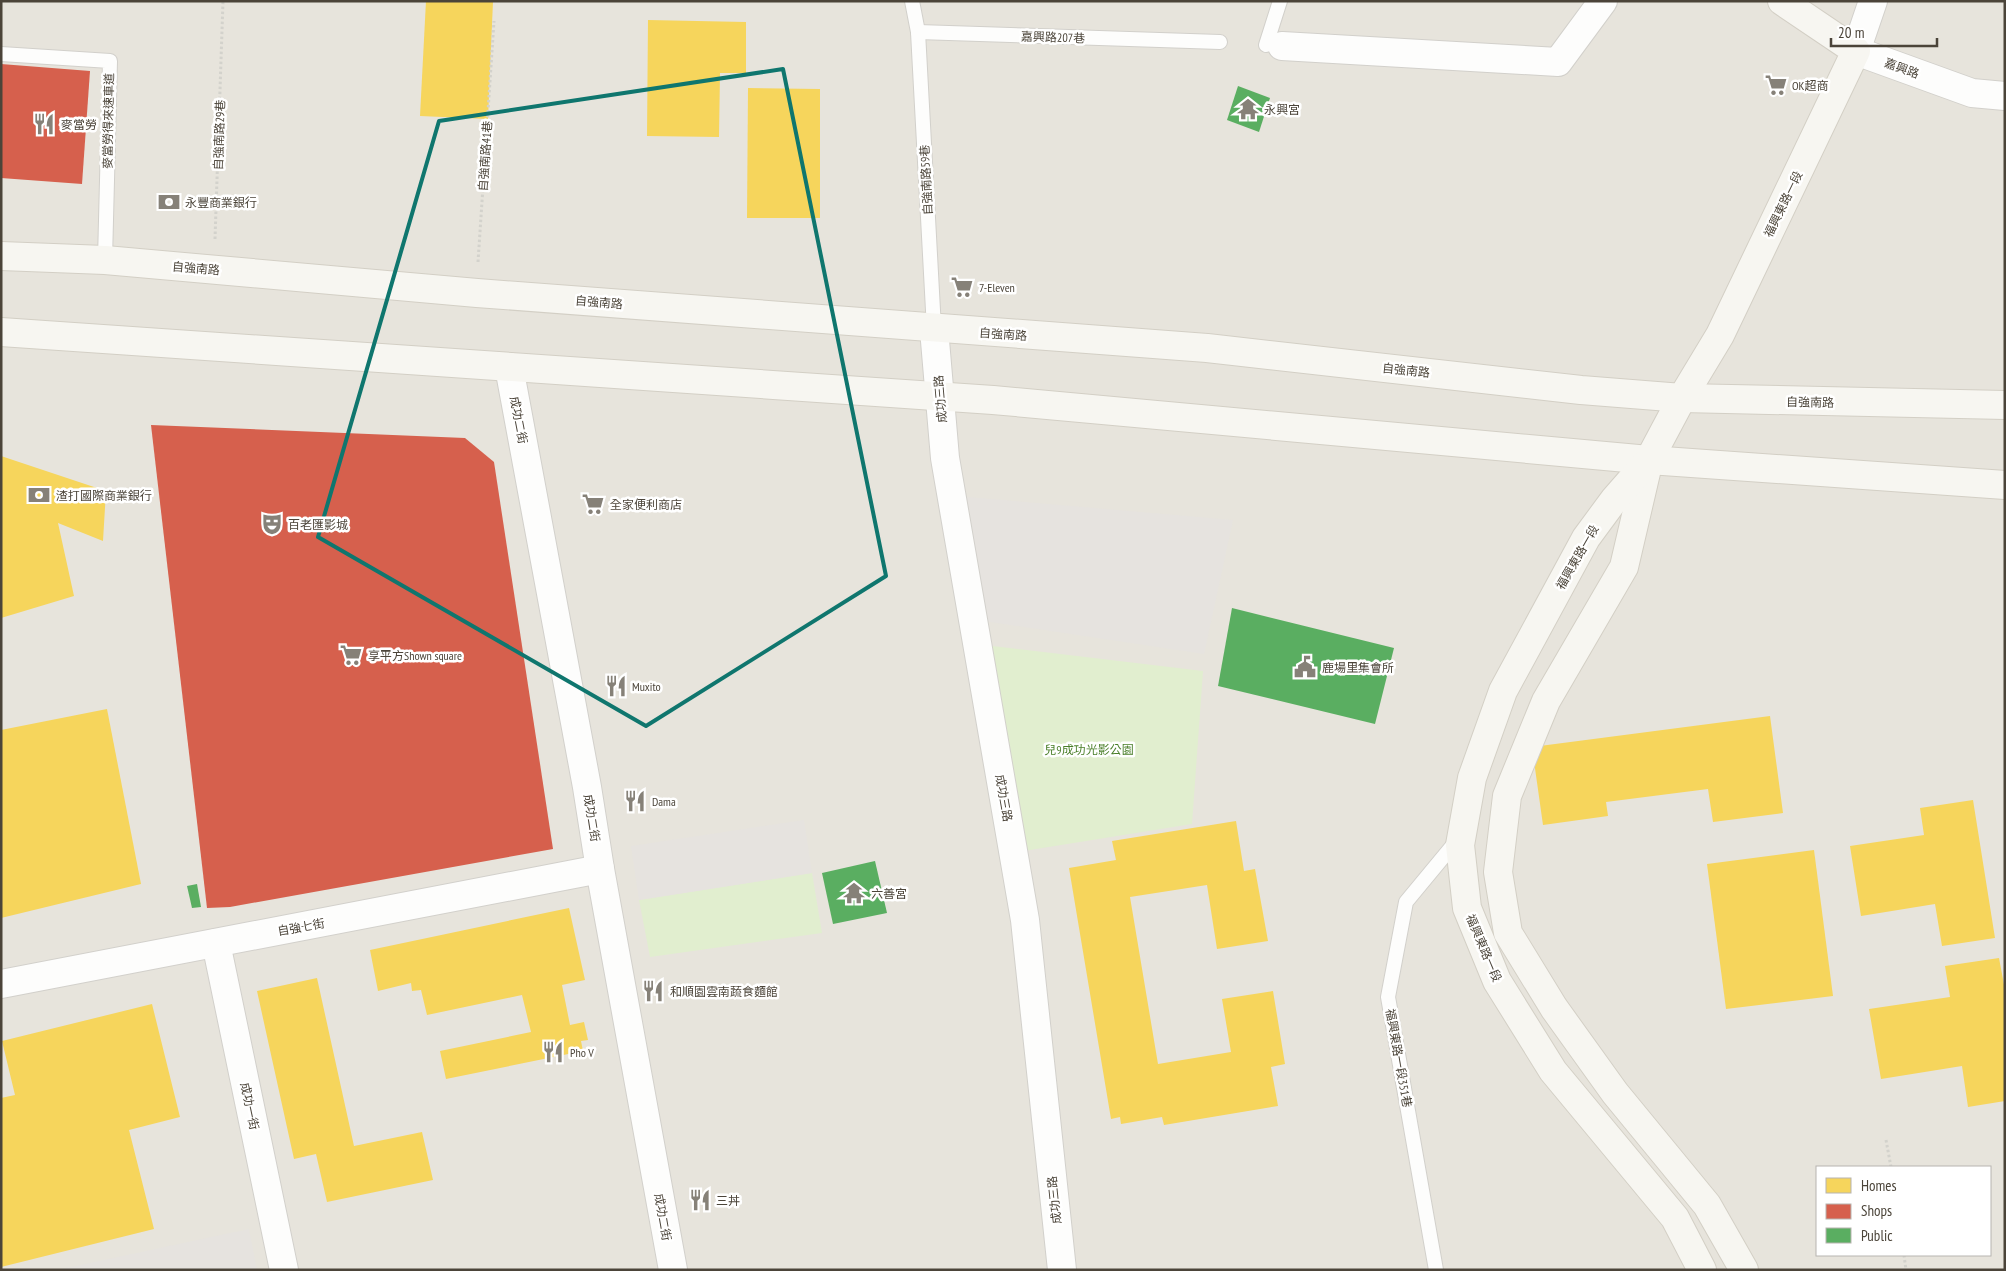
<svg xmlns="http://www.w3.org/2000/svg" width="2006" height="1271" font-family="'PT Sans Narrow','Noto Sans TC',sans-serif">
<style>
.residential{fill:#e7e4dc;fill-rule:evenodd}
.park{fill:#e1eecf}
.parking{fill:#e6e3df}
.homes{fill:#f6d55c}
.shops{fill:#d6604d}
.public{fill:#5aae61}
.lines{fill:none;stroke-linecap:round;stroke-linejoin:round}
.lane-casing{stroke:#d2d0cb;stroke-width:16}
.street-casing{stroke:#d2d0cb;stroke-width:30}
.secondary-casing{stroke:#d3cfc5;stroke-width:30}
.path{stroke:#d3d2cc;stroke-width:3;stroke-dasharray:2.5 2.5;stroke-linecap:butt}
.lane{stroke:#fdfdfc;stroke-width:14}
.street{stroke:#fdfdfc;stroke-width:28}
.secondary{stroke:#f7f6f1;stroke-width:28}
.marked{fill:none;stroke:#0f766e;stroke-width:4;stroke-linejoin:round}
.labels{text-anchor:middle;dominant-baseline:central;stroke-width:5;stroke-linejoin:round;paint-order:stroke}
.street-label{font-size:12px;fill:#4b4439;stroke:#fff}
.poi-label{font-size:12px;fill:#4b4439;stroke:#fff;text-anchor:start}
.park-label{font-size:12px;fill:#4a7f2a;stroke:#fff}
</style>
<rect width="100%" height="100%" fill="#f4f2ee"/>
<path class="residential" d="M1,1H2005V1270H1ZM1817,1167H1990V1255H1817Z"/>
<g class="park">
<path d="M975,644L1203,671L1192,824L1011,853Z"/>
<path d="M812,873L822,933L650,957L639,900Z"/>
</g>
<g class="parking">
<path d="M956,496L1233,520L1204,654L977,620Z"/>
<path d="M804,820L812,873L639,900L631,846Z"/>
<path d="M249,1229L257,1270H57Z"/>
</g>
<g class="homes">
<path d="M426,1H493L488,119L420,116Z"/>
<path d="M648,20L746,22V73H720L719,137L647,136Z"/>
<path d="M748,88L820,89V218H747Z"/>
<path d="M1,456L106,491L103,541L58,523L74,596L1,618Z"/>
<path d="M107,709L141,884L1,918V730Z"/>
<path d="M1770,716L1783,813L1713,822L1708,789L1606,802L1608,816L1543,825L1532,747Z"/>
<path d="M1973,800L1995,938L1942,946L1935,904L1861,916L1850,846L1924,835L1920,808Z"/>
<path d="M1236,821L1244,871L1255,869L1268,941L1217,949L1207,885L1130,897L1158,1064L1231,1052L1222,999L1273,991L1285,1064L1271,1067L1278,1106L1164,1125L1162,1117L1121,1124L1120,1117L1111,1119L1069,868L1116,860L1112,841Z"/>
<path d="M1814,850L1833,996L1726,1009L1707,864Z"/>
<path d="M569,908L585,980L562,985L570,1025L584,1022L588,1040L581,1041L583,1051L446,1079L440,1051L531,1032L522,995L427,1015L421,990L412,991L411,983L378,991L370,950Z"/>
<path d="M1999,958L2005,990V1101L1968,1107L1962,1066L1881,1079L1869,1009L1950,997L1945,966Z"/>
<path d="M317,978L354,1146L422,1132L433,1180L327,1202L316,1154L294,1159L257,991Z"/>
<path d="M152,1004L180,1117L129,1130L154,1229L1,1267V1098L15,1095L2,1041Z"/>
</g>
<g class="shops">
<path d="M1,64L90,71L82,184L1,178Z"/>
<path d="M151,425L465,438L494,462L553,849L230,907L207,908Z"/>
</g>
<g class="public">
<path d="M1238,86L1270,98L1259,132L1227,120Z"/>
<path d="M1232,608L1394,648L1375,724L1218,686Z"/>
<path d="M875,861L887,913L833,924L822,873Z"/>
<path d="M197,884L201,907L192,908L187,886Z"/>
</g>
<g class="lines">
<g class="lane-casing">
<g id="lane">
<path d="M912,1L918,32L934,329"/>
<path d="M918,32L1220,42"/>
<path d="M1266,45L1280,1"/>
<path d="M1,54L110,61L105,260"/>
<path d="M1436,1270L1388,997L1406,902L1459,838"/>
</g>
</g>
<g class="street-casing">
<g id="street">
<path d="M1873,1L1856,51L1972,93L2005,96"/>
<path d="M1282,46L1558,62L1603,1"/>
<path d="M934,329L945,458L1025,920L1062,1270"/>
<path d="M509,367L587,787L600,869L673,1270"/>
<path d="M216,943L284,1270"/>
<path d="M1,984L600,869"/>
</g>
</g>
<g class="secondary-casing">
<g id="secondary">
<path d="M1,256L105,260L477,293L1207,348L1581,390L1682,398L2005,405"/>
<path d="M1,332L993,400L1649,460L2005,485"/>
<path d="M1648,464L1624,567L1546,701L1507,796L1498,872L1508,933L1554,1008L1615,1093L1707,1205L1744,1270"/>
<path d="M1702,1270L1675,1218L1553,1071L1497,981L1467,908L1460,845L1472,778L1503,691L1586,538L1614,500L1649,460L1682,398L1720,335L1856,51L1782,1"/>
</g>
</g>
<g class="path">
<path d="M215,239L223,1"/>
<path d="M478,262L494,21"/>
<path d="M1886,1140L1891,1167"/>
<path d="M1904,1255L1906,1270"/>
</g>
<use href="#lane" class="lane"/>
<use href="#street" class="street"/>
<use href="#secondary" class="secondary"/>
</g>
<path class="marked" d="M783,69L886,576L646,726L318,537L439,121Z"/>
<defs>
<g id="supermarket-bare" transform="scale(1.725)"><path d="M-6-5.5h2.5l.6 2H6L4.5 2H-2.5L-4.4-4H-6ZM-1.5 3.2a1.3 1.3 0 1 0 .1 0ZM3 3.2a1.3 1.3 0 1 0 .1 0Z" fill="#868178" stroke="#fff" stroke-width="2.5" paint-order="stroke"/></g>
<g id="temple-bare" transform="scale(1.725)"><path d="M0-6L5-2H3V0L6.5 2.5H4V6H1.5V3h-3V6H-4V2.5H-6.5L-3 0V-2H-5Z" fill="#868178" stroke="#fff" stroke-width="2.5" paint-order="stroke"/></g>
<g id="restaurant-bare" transform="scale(1.725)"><path d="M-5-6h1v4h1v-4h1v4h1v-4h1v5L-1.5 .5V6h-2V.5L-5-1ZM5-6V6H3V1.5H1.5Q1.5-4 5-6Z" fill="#868178" stroke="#fff" stroke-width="2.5" paint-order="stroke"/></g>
<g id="bank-bare" transform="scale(1.725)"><path d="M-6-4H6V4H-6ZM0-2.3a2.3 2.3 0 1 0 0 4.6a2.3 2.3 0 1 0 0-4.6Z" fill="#868178" stroke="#fff" stroke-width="2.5" paint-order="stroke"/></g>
<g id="theatre-bare" transform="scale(1.725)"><path d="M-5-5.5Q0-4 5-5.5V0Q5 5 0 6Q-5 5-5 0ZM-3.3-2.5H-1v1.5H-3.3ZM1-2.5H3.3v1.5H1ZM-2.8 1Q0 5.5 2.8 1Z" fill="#868178" stroke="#fff" stroke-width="2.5" paint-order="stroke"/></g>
<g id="civic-bare" transform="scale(1.725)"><path d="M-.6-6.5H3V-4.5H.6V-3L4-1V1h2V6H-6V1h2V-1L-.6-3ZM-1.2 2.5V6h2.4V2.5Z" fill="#868178" stroke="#fff" stroke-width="2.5" paint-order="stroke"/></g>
</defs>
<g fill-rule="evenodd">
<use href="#supermarket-bare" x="1776" y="85"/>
<use href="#temple-bare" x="1248" y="109"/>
<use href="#restaurant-bare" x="44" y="124"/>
<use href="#bank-bare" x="169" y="202"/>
<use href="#supermarket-bare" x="962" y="287"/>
<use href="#bank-bare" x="39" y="495"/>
<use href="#supermarket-bare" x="593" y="504"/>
<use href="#theatre-bare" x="272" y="524"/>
<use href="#supermarket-bare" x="351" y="655"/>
<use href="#civic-bare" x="1305" y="667"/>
<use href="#restaurant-bare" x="616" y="686"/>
<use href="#restaurant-bare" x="635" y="801"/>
<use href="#temple-bare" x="854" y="893"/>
<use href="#restaurant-bare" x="653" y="991"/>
<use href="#restaurant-bare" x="553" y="1052"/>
<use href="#restaurant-bare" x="700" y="1200"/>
</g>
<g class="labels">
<g class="street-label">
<text transform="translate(1053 37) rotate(2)">嘉興路207巷</text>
<text transform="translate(1902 68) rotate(20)">嘉興路</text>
<text transform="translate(108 121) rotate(-89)">麥當勞得來速車道</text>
<text transform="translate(219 135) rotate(-88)">自強南路29巷</text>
<text transform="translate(485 156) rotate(-86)">自強南路41巷</text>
<text transform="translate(926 180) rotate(-93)">自強南路59巷</text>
<text transform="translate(1783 204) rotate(-64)">福興東路一段</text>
<text transform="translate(196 268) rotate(5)">自強南路</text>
<text transform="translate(599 302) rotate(5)">自強南路</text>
<text transform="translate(1003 334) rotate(4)">自強南路</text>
<text transform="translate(1406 370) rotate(6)">自強南路</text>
<text transform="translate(940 399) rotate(-95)">成功三路</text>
<text transform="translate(1810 402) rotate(1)">自強南路</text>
<text transform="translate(519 420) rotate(79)">成功二街</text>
<text transform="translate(1577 557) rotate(-60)">福興東路一段</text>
<text transform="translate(1004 798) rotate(80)">成功三路</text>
<text transform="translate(592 818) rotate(81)">成功二街</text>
<text transform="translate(301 927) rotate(-10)">自強七街</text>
<text transform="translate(1484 948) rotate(67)">福興東路一段</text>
<text transform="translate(1399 1058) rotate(80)">福興東路一段351巷</text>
<text transform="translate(250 1106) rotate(78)">成功一街</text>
<text transform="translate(1054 1200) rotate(-96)">成功三路</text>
<text transform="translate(663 1217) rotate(80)">成功二街</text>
</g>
<g class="poi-label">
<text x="1792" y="85">OK超商</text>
<text x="1264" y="109">永興宮</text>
<text x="61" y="124">麥當勞</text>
<text x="185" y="202">永豐商業銀行</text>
<text x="979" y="287">7-Eleven</text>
<text x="56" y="495">渣打國際商業銀行</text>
<text x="610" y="504">全家便利商店</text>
<text x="288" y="524">百老匯影城</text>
<text x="368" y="655">享平方Shown square</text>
<text x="1322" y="667">鹿場里集會所</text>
<text x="632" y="686">Muxito</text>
<text x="652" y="801">Dama</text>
<text x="871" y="893">六善宮</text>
<text x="670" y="991">和順園雲南蔬食麵館</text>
<text x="570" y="1052">Pho V</text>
<text x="716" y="1200">三丼</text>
</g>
<g class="park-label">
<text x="1089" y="749">兒9成功光影公園</text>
</g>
</g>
<rect width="2006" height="1271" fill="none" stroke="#4b4439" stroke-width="5"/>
<rect x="1816" y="1166" width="175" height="90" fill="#ffffff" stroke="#b7b4b0"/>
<rect x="1826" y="1178" width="25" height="15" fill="#f6d55c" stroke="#b7b4b0"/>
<text x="1861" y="1191" font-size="15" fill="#4b4439">Homes</text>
<rect x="1826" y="1204" width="25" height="15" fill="#d6604d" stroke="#b7b4b0"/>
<text x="1861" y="1216" font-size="15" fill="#4b4439">Shops</text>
<rect x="1826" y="1228" width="25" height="15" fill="#5aae61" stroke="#b7b4b0"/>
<text x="1861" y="1241" font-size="15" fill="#4b4439">Public</text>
<path d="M1831 38v8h106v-8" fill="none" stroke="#4b4439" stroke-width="2.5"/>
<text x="1838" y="38" font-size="15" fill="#4b4439" stroke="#ffffff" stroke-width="4" paint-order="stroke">20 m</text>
</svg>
